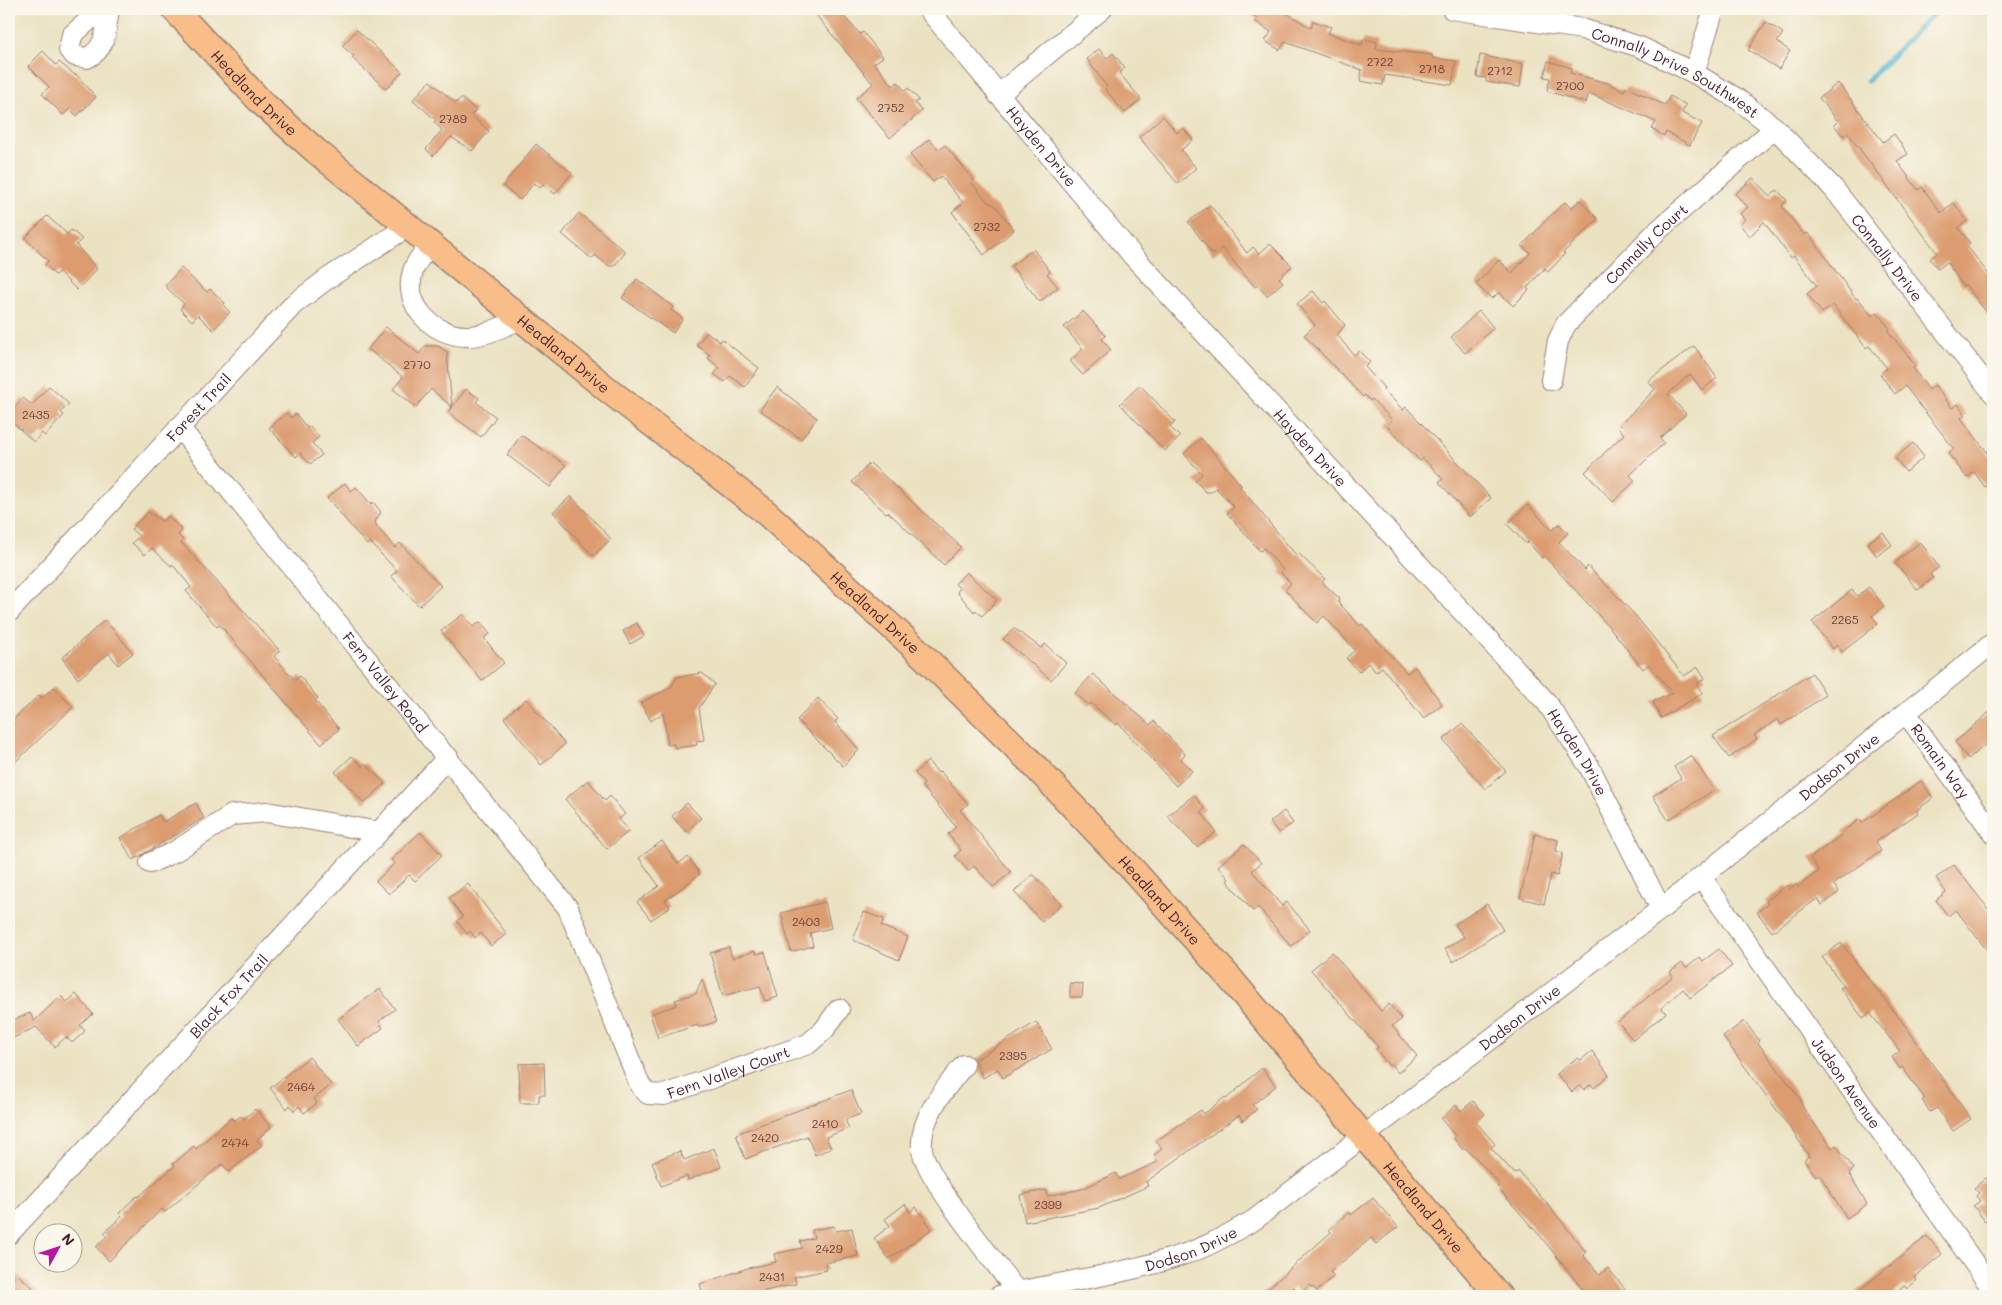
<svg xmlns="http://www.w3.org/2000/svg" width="2002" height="1305" font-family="Mali,sans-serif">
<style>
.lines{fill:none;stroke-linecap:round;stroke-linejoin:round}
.stream{stroke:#4eb3cd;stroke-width:5}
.building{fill:#dc9c70}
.minor-casing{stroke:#9a8076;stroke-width:22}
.major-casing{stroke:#9a8076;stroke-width:28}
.minor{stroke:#fff;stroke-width:20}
.major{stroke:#f8bd89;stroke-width:25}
.labels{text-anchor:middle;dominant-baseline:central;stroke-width:4;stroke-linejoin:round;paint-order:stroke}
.number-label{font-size:12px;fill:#6e3e3c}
.street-label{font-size:15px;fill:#4a1f2b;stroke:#fbf7ec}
</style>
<rect width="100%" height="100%" fill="#fbf7ec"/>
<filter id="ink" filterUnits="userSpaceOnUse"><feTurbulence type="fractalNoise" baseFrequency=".02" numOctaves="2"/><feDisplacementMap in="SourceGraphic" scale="10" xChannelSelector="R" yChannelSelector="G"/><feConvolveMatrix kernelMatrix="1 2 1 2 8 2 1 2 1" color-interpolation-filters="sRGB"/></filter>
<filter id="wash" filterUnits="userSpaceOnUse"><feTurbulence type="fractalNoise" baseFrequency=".0096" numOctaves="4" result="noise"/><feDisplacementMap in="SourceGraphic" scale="20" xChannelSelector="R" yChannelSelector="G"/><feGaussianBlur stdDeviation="1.12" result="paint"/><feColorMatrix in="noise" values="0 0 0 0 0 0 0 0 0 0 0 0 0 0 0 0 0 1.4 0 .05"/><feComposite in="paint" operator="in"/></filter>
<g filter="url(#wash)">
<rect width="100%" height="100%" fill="#ebe2c2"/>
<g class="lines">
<path class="stream" d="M1867,81L1938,9"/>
</g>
<g id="blocks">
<g class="building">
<path d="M811,9H837L860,34L863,32L883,57L874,63L893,86L898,82L905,91L908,88L919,100L915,103L922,111L890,138L856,98L873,84Z"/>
<path d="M1243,9H1280L1311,28L1313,21L1331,27L1328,33L1362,45L1363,39L1377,42L1376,49L1432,55V58L1456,61L1452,85L1385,75L1383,85L1360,81L1362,70L1285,42L1280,50L1265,41L1271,32L1255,21L1257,18Z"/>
<path d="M1766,22L1783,33L1777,42L1790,51L1779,69L1748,50Z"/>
<path d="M357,30L402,72L386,89L352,58L354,56L342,46Z"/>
<path d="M1099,49L1107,58L1113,53L1125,68L1119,73L1141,99L1125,113L1105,89L1107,87L1087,59Z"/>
<path d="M43,51L56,65L59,62L75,75L76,74L96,97L77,116L70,109L63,115L42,94L49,87L28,66Z"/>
<path d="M1480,55L1523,64L1520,87L1486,82V78L1477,77Z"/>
<path d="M1548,61L1572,68L1570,73L1608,83L1624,91L1626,87L1665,105L1670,96L1686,105L1682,113L1702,123L1690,145L1666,132L1664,136L1652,129L1656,122L1589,93L1586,103L1547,91L1550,78L1544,77Z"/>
<path d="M430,81L456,103L461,98L476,110L471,115L489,131L472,151L451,137L433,156L426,149L442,130L434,122L436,120L413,100Z"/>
<path d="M1838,83L1883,142L1894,134L1908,154L1897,161L1918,190L1922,187L1941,213L1954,203L1967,221L1958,228L1970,243L1967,246L1993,280V321L1965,284L1963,286L1947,262L1938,269L1930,259L1937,253L1847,132L1843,136L1834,125L1838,121L1819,98Z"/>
<path d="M1163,116L1177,133L1183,128L1193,140L1181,150L1196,168L1178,184L1139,137Z"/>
<path d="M929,139L939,150L945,145L974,180L971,182L988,202L996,206L1014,230L984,255L952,212L963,203L941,176L933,182L910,155Z"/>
<path d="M536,144L572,173L555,194L543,184L540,188L534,183L520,200L503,186Z"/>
<path d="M1753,178L1770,197L1777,190L1787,200L1782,206L1804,235L1808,233L1856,299L1858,298L1872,316L1877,312L1890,329L1888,331L1916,366L1913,368L1929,390L1935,385L1952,408L1958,404L1966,415L1961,418L1993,460V481L1985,487L1974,472L1967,478L1948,453L1954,449L1905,386L1895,394L1880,374L1887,368L1869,346L1866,348L1833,305L1822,313L1807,294L1817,286L1794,256L1791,258L1764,222L1750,236L1740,225L1745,219L1740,214L1748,207L1735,194Z"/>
<path d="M1580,200L1598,219L1563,253L1565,254L1548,272L1545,268L1527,288L1529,290L1513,306L1499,292L1492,299L1476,284L1499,260L1512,273L1530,253L1522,246L1548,218L1565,202L1571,208Z"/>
<path d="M1210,205L1247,253L1253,247L1259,254L1270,244L1292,266L1279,278L1283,282L1267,296L1257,285L1255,287L1222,248L1213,255L1188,222Z"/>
<path d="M579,213L626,252L614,266H609L595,255L592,259L562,234Z"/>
<path d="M47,216L67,234L71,230L82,239L76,245L97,269L77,290L59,272L55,275L45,265L48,261L25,238Z"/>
<path d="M1033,249L1050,271L1047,274L1058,287L1040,302L1011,266Z"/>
<path d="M181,268L207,292L210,289L225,303L223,305L230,312L213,330L198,315L192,321L180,309L184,304L165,286Z"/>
<path d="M637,279L673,307L671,310L683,319L673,333L622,298Z"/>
<path d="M1313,291L1323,303L1325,301L1345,325L1337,335L1354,355L1359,351L1370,362L1365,367L1384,388L1383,389L1403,410L1406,407L1491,498L1470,517L1439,482L1443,479L1423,458L1420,461L1387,426L1392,420L1372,399L1370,401L1365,395L1363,397L1304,335L1315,325L1297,304Z"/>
<path d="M1083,311L1106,336L1102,339L1111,350L1083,375L1070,361L1083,349L1064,327Z"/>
<path d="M1479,311L1494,328L1465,353L1451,337Z"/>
<path d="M386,327L419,354L425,346H438L447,352L452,407L466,389L479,398L476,402L496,417L481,437L448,412L452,407L431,389L416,407L393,389L403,377L368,349Z"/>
<path d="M707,332L720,342L722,339L759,368L745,387L730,376L725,382L714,374L720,368L708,358L710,355L696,345Z"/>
<path d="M1694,346L1717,378L1702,390L1690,374L1668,394L1686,414L1660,438L1664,443L1630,475L1635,481L1613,502L1585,472L1624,434L1618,427L1655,389L1648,381Z"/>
<path d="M1140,385L1175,422L1170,427L1180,437L1165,451L1120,404Z"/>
<path d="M49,386L69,404L61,412L64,415L45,436L42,433L34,442L9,419V414L23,398L32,405Z"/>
<path d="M777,387L817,418L801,439L760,410Z"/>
<path d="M287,413L291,418L296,414L307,428L310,426L319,437L312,443L322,455L310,464L300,453L296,457L269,428Z"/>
<path d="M521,435L566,465L550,487L507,455Z"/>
<path d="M1201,438L1241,485L1240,487L1296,555L1298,553L1325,579L1322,582L1340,599L1338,602L1360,626L1362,624L1407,673L1415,667L1442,704L1424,719L1382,667L1376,672L1368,663L1359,672L1346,658L1355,650L1324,616L1317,623L1306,612L1285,590L1291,583L1280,572L1283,570L1264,548L1260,551L1227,513L1234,507L1216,488L1211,492H1206L1195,481L1202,474L1184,454Z"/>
<path d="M1913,443L1924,457L1906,472L1895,458Z"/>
<path d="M870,463L961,547L944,565L888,512L886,513L852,482Z"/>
<path d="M345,483L351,491L356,487L371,504L373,502L381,512L375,522L377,527L395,548L400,543L441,586L419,606L391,576L397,571L370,542L367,545L327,498Z"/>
<path d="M571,496L611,539L593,556L553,512Z"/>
<path d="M1528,505L1552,530L1559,524L1568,533L1559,542L1585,570L1588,566L1635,615L1684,676L1698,667L1705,678L1696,684L1703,693L1661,718L1653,702L1672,693L1649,664L1643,669L1611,629L1544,556L1542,558L1528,542L1526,544L1507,524Z"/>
<path d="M148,512L162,521L168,516L182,530L178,535L183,540L181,542L280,651L274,656L295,680L300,676L318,698L315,701L339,729L321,744L220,625L217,627L186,591L191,587L172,564L171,566L152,548L145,555L132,543L139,536L131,529Z"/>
<path d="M1883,532L1892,545L1877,556L1867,543Z"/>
<path d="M1920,542L1939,567L1930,574L1933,578L1918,590L1895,563Z"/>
<path d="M966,572L997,600L982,616L975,610L974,612L957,592L960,588L955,584Z"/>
<path d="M1869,587L1884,606L1872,616L1878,624L1842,652L1837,645L1833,649L1812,622L1852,590L1857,596Z"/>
<path d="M463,614L473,627L480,622L490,634L484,638L504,663L482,681L441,631Z"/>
<path d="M105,620L133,653L118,665L109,653L78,679L62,658Z"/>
<path d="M637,623L644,636L630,644L623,631Z"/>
<path d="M1014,628L1041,648L1045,644L1066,663L1051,680L1003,639Z"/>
<path d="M702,673L715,684L699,708L704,740L696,741L697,745L675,748L674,744L668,745L663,713L651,721L641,703L671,687L677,677Z"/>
<path d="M1812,673L1826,695L1781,725L1778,719L1754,735L1757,739L1729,758L1713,736Z"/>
<path d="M1093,674L1150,725L1154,721L1185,754L1181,759L1192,771L1176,786L1118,723L1116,725L1091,703L1089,705L1075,693Z"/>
<path d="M54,687L73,707L9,768V728L14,723L12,721L39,695L42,698Z"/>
<path d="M818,698L838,719L835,722L859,750L843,766L797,720Z"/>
<path d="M526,699L565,744L541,765L504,718Z"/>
<path d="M1993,709V739L1968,759L1955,742Z"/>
<path d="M1462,724L1506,771L1485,789L1443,740Z"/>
<path d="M1691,755L1714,790L1668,820L1653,796L1681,778L1674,767Z"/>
<path d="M352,756L362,766L365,763L385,784L364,803L335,772Z"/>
<path d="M928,761L938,773L940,771L968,804L960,810L1011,872L993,887L974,866L968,871L955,856L961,850L948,834L956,827L922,786L924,784L915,773Z"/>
<path d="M588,780L605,801L610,796L625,814L619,819L629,831L607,849L565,799Z"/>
<path d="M1921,781L1933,798L1916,811L1918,813L1876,842L1881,851L1836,882L1834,885L1839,892L1822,905L1818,898L1772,932L1757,912L1768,904L1766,901L1787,885L1789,889L1796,884L1798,887L1819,871L1810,858L1843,834L1842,832L1860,819L1862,823Z"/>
<path d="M1194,795L1205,809L1201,812L1216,832L1197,847L1167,816Z"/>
<path d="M196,803L204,818L133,860L120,838L159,815L163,822Z"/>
<path d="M687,803L701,818L686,832L672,816Z"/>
<path d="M1284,811L1293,823L1279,833L1270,822Z"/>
<path d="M420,832L442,855L415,881L409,875L389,894L376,881L395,863L391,860Z"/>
<path d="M1535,834L1558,840L1556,851L1563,853L1557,876L1551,874L1544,904L1520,898Z"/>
<path d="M662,841L678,864L688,857L700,874L665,900L670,907L651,920L637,902L659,886L639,858Z"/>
<path d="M1244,844L1261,863L1252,871L1282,906L1287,902L1310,930L1291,946L1258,907L1253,911L1227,881L1229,879L1218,866Z"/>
<path d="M1954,865L1993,915V943L1986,949L1956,910L1948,916L1936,900L1946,892L1936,878Z"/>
<path d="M1033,874L1061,904L1042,922L1014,892Z"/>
<path d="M468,884L507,934L491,946L481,933L475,938L470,931L467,934L457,921L463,917L449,898Z"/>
<path d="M825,902L831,928L810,933L813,946L791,952L781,913Z"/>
<path d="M1487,904L1503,930L1453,962L1445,949L1464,937L1455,924Z"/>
<path d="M864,912L884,919L881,926L908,937L899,960L853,940Z"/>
<path d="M1841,943L1909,1031L1971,1119L1953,1131L1937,1108L1930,1112L1922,1100L1925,1099L1902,1067L1900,1069L1892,1057L1900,1051L1870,1013L1863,1018L1840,988L1844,986L1822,957Z"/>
<path d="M729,947L732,958L755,951L756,954L765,952L778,997L765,1001L760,986L723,996L710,953Z"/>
<path d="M1719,949L1732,966L1690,998L1683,989L1661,1008L1666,1013L1633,1040L1618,1022L1673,976L1670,972L1682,963L1686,968L1700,957L1703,961Z"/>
<path d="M1332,952L1381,1011L1389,1004L1402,1019L1392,1026L1417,1056L1398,1073L1391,1064L1389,1066L1376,1049L1378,1047L1311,970Z"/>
<path d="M702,979L716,1022L698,1027L697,1025L658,1038L650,1014L677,1005L675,1000L696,993Z"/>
<path d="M1070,983L1083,984L1082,997H1070Z"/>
<path d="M380,989L395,1009L379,1021L383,1028L358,1046L338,1019Z"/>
<path d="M76,994L93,1014L80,1025L85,1031L72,1043L66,1037L55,1047L36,1027L9,1040V1022L30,1013L34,1021L61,996L67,1002Z"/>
<path d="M1744,1021L1760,1041L1758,1043L1802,1101L1800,1102L1806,1112L1832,1148L1836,1145L1854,1169L1849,1173L1867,1204L1847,1218L1819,1174L1816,1176L1804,1160L1809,1156L1793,1132L1723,1037Z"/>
<path d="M1036,1022L1052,1049L1003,1078L998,1069L983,1078L975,1060Z"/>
<path d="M1592,1051L1609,1075L1594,1088L1591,1084L1584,1090L1580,1085L1572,1092L1557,1074L1570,1063L1578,1058L1581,1060Z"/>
<path d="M309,1057L331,1085L314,1099L317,1103L304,1113L299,1106L294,1111L290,1105L287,1109L270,1088Z"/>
<path d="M544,1063L545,1095H539V1103H520L519,1064Z"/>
<path d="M1262,1068L1276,1086L1252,1105L1257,1109L1243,1121L1239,1115L1146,1182L1148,1186L1099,1208L1025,1222L1020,1195L1046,1190L1047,1196L1082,1189L1116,1173L1119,1179L1158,1162L1154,1155L1162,1149L1156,1141L1201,1110L1204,1114L1225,1097L1226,1099Z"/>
<path d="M851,1090L861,1114L845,1120L849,1128L826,1137L831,1148L815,1155L807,1136L745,1159L736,1134Z"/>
<path d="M1473,1101L1485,1114L1476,1122L1495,1144L1491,1148L1515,1174L1518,1171L1544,1200L1586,1252L1583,1255L1600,1275L1608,1268L1631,1296H1588L1541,1237L1497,1187L1500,1185L1477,1159L1465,1148L1463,1150L1453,1138L1455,1136L1441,1119L1456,1105L1461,1111Z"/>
<path d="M255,1109L271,1127L257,1140L262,1145L229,1172L222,1164L165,1212L162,1209L109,1261L96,1247L107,1236L104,1233L122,1216L119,1213L137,1196L138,1197L175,1166L173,1164L194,1146L196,1149L231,1118L234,1121L241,1116L244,1119Z"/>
<path d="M714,1148L721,1167L688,1180L687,1176L661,1186L652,1162L680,1151L684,1160Z"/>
<path d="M1986,1178L1991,1183L1993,1181V1217L1992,1215L1985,1221L1973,1206L1980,1201L1976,1196L1979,1193L1974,1188Z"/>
<path d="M1373,1198L1398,1227L1376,1244L1371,1238L1330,1272L1334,1276L1317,1291L1310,1285L1300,1294L1294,1287L1285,1296H1260L1331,1232L1329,1229L1349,1212L1351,1215Z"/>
<path d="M905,1204L910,1212L916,1207L932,1229L889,1259L874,1238L890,1226L885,1219Z"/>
<path d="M834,1226L836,1231L852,1228L858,1256L825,1263L827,1270L794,1277L796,1284L743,1296H704L700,1284L748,1268L776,1262L774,1254L802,1248L800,1241L814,1238L812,1230Z"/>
<path d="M1927,1236L1942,1254L1914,1277L1917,1280L1907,1289L1904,1285L1891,1296H1852Z"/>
<path d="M17,1274L43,1296H9V1283Z"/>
</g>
</g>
</g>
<g filter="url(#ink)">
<use href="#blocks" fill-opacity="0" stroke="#9a8076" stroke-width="1"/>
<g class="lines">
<g class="minor-casing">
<g id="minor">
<path d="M102,9L72,35L69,50L75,56L87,58C107,49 106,28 109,9"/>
<path id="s1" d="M928,9L1133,256L1547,703L1589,766L1661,909"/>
<path id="s2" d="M1452,9L1582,29L1640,47L1694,73L1736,98L1775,128L1834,189L1993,393"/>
<path d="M1694,73L1714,9"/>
<path d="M998,95L1102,9"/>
<path d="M430,245C424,253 415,262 413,271C402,305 433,335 465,336C484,337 504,326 521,319"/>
<path id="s3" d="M1551,380L1558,341L1566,324L1655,233L1775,128"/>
<path id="s4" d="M179,427L568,908L640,1085L648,1094L664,1095L808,1044L824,1030L839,1009"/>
<path id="s5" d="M9,612L294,304L327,279L407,227"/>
<path id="s6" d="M1906,713L1993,833"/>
<path d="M150,863L174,852L232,815L267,812L379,832"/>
<path id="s7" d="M1701,877L1993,1290"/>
<path d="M964,1065C946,1087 919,1118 922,1149C925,1178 997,1264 1017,1292"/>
<path id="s8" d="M9,1234L448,757"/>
<path id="s9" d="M999,1296C1060,1282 1123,1275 1182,1255C1208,1247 1231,1233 1254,1220L1661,909L1993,643"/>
</g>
</g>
<g class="major-casing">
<g id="major">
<path id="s10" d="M174,9L261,102L316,151L607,389L763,510L915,648L1029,760L1133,870L1228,976L1499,1296"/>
</g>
</g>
<use href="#minor" class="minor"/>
<use href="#major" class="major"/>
</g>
</g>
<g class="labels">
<g class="number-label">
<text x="1380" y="61">2722</text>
<text x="1432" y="68">2718</text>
<text x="1500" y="70">2712</text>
<text x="1570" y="85">2700</text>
<text x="891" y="107">2752</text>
<text x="453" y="118">2789</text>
<text x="987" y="226">2732</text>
<text x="417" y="364">2770</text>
<text x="36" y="414">2435</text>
<text x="1845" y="619">2265</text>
<text x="806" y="921">2403</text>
<text x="1013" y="1055">2395</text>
<text x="301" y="1086">2464</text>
<text x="825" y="1123">2410</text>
<text x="765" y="1137">2420</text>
<text x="235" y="1142">2474</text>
<text x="1048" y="1204">2399</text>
<text x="829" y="1248">2429</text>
<text x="772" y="1276">2431</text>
</g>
<g class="street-label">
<text stroke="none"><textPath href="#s2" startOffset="235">Connally Drive Southwest</textPath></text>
<text stroke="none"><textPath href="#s10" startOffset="116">Headland Drive</textPath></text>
<text stroke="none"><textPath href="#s1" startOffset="178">Hayden Drive</textPath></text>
<text stroke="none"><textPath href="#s3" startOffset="172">Connally Court</textPath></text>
<text stroke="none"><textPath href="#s2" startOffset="522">Connally Drive</textPath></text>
<text stroke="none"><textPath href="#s10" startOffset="521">Headland Drive</textPath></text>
<text stroke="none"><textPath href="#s5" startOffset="279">Forest Trail</textPath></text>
<text stroke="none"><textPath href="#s1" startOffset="582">Hayden Drive</textPath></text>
<text stroke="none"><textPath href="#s10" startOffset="926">Headland Drive</textPath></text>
<text stroke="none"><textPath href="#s4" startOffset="328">Fern Valley Road</textPath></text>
<text stroke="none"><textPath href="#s1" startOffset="988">Hayden Drive</textPath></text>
<text stroke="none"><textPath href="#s6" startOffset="59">Romain Way</textPath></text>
<text stroke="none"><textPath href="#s9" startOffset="1008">Dodson Drive</textPath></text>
<text stroke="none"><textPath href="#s10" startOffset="1331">Headland Drive</textPath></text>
<text stroke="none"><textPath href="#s8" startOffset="324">Black Fox Trail</textPath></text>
<text stroke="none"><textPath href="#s9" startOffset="602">Dodson Drive</textPath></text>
<text stroke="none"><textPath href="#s4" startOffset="906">Fern Valley Court</textPath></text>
<text stroke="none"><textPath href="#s7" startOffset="252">Judson Avenue</textPath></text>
<text stroke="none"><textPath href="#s10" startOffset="1736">Headland Drive</textPath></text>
<text stroke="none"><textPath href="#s9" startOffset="198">Dodson Drive</textPath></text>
</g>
</g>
<rect width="2002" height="1305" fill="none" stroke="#fbf7ec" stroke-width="30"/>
<g transform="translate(58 1248) rotate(50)"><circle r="24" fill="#fbf7ec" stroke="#b4a19f"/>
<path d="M0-4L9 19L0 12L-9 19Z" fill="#b5179e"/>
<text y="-8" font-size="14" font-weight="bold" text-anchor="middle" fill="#4a1f2b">N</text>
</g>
</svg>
